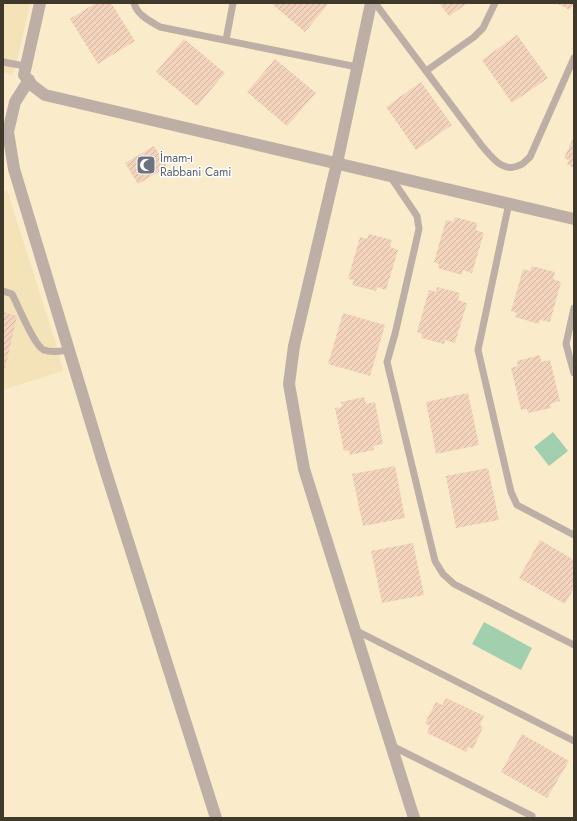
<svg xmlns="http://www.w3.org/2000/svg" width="577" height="821" font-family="Jost,sans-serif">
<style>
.built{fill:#f4e3b9}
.green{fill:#a2cfae}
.building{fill:url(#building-hatch)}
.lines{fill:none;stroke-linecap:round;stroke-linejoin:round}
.lane{stroke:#bdafa5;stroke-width:7}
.street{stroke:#bdafa5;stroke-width:12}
.labels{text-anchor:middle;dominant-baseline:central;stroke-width:3;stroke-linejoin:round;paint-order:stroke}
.worship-label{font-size:12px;fill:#5b616d;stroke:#fff;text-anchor:start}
</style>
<defs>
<pattern id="building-hatch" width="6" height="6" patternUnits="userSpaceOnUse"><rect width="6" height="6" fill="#f3d3bb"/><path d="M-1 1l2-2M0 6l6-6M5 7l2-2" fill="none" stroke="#d1b6a1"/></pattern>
</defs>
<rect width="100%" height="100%" fill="#faecca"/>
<g class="built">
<path d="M3,3H30L18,57L12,75L3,72Z"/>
<path d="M7,190L56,344L63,371L3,390V191Z"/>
</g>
<g class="green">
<path d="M553,432L568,451L549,466L534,447Z"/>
<path d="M484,622L532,648L521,670L472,644Z"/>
</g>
<g class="building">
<path d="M96,3H111L135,41L98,64L70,19Z"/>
<path d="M271,3H329L305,32Z"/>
<path d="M439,3H468L449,16Z"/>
<path d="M556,3H574L570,10Z"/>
<path d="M517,35L548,78L512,103L482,60Z"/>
<path d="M184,39L225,73L197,106L156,72Z"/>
<path d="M275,59L316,93L287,126L247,92Z"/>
<path d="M421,82L452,125L416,150L386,107Z"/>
<path d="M574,136V168L567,164L569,160L564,158Z"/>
<path d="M154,146L167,167L138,184L125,163Z"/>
<path d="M455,217L477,223L476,230L484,233L472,273L463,270L462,275L438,268L439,264L434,262L446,220L453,222Z"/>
<path d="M369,234L392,240L390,247L398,250L386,290L377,287L376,291L352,285L354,280L348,279L360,237L367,239Z"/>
<path d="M532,266L555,272L553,279L561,282L550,322L540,320L539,324L515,317L517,313L511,311L523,269L530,271Z"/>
<path d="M437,287L460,293L458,300L467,303L455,343L445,340L444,344L421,338L422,334L417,332L429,290L436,292Z"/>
<path d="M3,312L17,316L5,369H3Z"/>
<path d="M343,313L385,325L370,376L328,364Z"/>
<path d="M540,355L541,362L550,360L560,401L550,404L551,408L528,413L527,409L521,410L511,368L518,366L517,361Z"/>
<path d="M468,393L479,445L436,454L426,402Z"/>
<path d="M364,397L366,404L375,402L383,444L373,446L374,450L350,455L349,450L344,451L335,408L342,407L341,402Z"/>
<path d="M395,466L405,518L363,526L352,474Z"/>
<path d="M488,468L499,520L456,528L446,476Z"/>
<path d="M540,540L574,560V588L565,604L519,578Z"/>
<path d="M413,543L424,595L382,603L371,551Z"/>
<path d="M446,698L484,716L480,725L483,727L473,749L469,747L466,752L427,733L430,726L425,723L436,702L442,705Z"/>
<path d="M522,734L569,761L547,798L501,772Z"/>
</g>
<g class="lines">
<g class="lane">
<path d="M134,3C137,15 150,21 160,27L357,67"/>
<path d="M375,3L482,146C492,157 503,174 520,165C524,164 527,159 530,157L574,58"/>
<path d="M226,40L233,3"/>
<path d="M3,62L25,66"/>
<path d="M426,71L474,37L483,28L495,3"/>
<path d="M390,176L417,216L419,229L395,334L387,362L435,561L443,574L454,584L574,645"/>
<path d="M509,203L478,350L511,492L517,505L574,535"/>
<path d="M3,291L12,294C18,305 34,346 44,350C52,353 61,351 69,350"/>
<path d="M574,308L566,344L574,373"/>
<path d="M355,630L574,741"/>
<path d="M392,746L532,816"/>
</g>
<g class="street">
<path d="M40,3L24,75L33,86L45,95L574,219"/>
<path d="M371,3L337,163L294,346L289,384L304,469L414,818"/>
<path d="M29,80L15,102L8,132L14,169L105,469L216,818"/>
</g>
</g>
<defs>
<g id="mosque-square" transform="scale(1)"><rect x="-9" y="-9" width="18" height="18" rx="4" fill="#6b7280" stroke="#fff"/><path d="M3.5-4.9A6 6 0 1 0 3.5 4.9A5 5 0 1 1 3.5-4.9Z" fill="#fff"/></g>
</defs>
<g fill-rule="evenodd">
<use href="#mosque-square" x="146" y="165"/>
</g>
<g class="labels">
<g class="worship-label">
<text x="160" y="158">İmam-ı<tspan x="160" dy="14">Rabbani Cami</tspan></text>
</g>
</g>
<rect width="577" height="821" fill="none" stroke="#3f392b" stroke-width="8"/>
</svg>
